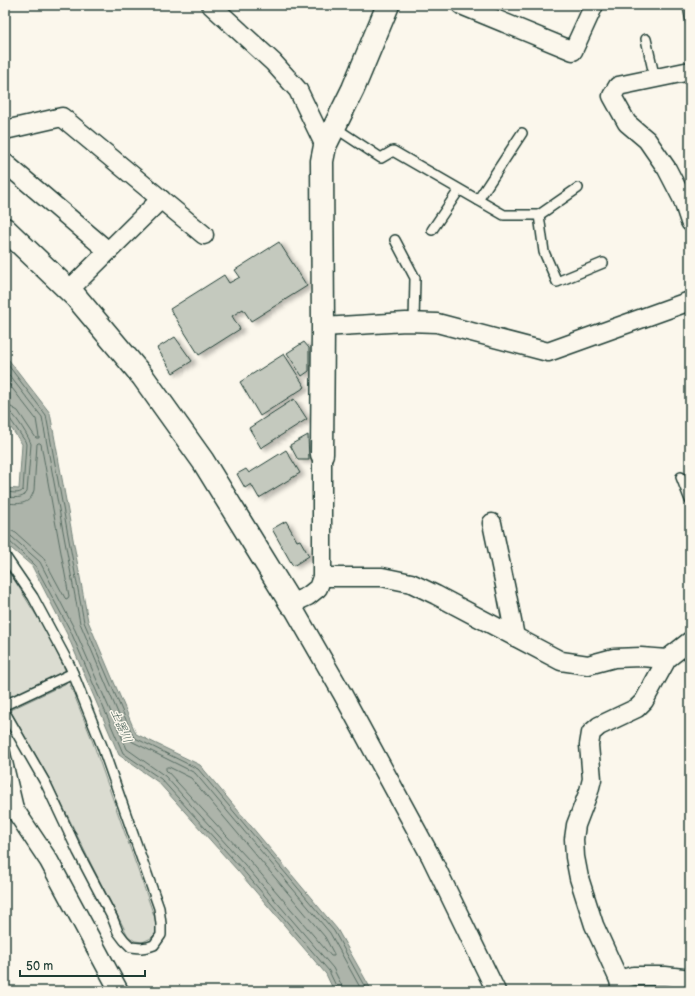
<svg xmlns="http://www.w3.org/2000/svg" width="695" height="996" font-family="'Balsamiq Sans','Klee One',sans-serif">
<style>
.green{fill:#dbdcd1;stroke:#7d8c82}
.water{fill:#adb4aa;stroke:#74847b}
.lines{fill:none;stroke-linecap:round;stroke-linejoin:round}
.shore{stroke:#586d63;stroke-width:1}
.building{fill:#c4c9be;stroke:#1f3d34;filter:url(#shadow)}
.lane-casing{stroke:#1f3d34;stroke-width:12}
.street-casing{stroke:#1f3d34;stroke-width:21}
.secondary-casing{stroke:#1f3d34;stroke-width:25}
.lane{stroke:#fbf7ec;stroke-width:9}
.street{stroke:#fbf7ec;stroke-width:18}
.secondary{stroke:#fbf7ec;stroke-width:22}
.labels{text-anchor:middle;dominant-baseline:central;stroke-width:3;stroke-linejoin:round;paint-order:stroke}
.water-label{font-size:12px;font-style:italic;fill:#425b52;stroke:#fbf7ec}
</style>
<defs>
<filter id="shadow"><feDropShadow dx="4.5" dy="2.5" stdDeviation="2" flood-color="#0004"/></filter>
</defs>
<rect width="100%" height="100%" fill="#fbf7ec"/>
<filter id="ink" filterUnits="userSpaceOnUse"><feTurbulence type="fractalNoise" baseFrequency=".025" numOctaves="2"/><feDisplacementMap in="SourceGraphic" scale="8" xChannelSelector="R" yChannelSelector="G"/><feConvolveMatrix kernelMatrix="1 2 1 2 8 2 1 2 1" color-interpolation-filters="sRGB"/></filter>
<g filter="url(#ink)">
<g class="green">
<path d="M5,567L15,581L49,636L66,672L5,700Z"/>
<path d="M69,682L91,737L157,924L156,933L151,938L143,942L135,941L128,936L91,864L50,780L10,710Z"/>
</g>
<path class="water" d="M5,355L50,413L88,621L136,734L200,765L337,929L372,991H334L326,974L238,871L158,782L119,755L67,634L32,566L5,543V488L19,489L22,444L5,419Z"/>
<g class="lines">
<g class="shore">
<path d="M5,361L46,415L84,622L133,736L135,738L198,769L334,931L367,991"/>
<path d="M5,370L42,417L80,623L129,739L133,742L195,773L330,933L362,991"/>
<path d="M5,379L36,419L39,437V438H36L18,411L11,407L5,406"/>
<path d="M5,412C8,412 9,412 11,413C16,416 30,439 31,444L27,492C22,500 14,497 5,497"/>
<path d="M5,417H8L10,419L25,441L26,444L23,490C19,495 11,492 5,492"/>
<path d="M5,503C18,504 30,506 34,490L37,444L38,443H40L41,444L69,596L68,598L66,599L65,598L43,557L16,533L10,530L5,529"/>
<path d="M5,535H9L12,537L40,562L75,630L127,749L165,776L245,865L333,968L342,986L343,991"/>
<path d="M5,540L9,541L35,565L71,632L123,753L161,779L241,868L329,971L337,988L338,991"/>
<path d="M167,767H169L191,778L325,937L334,954V956H331L250,861L166,770V768Z"/>
</g>
</g>
<g class="building">
<path d="M682,5H690V32L688,33Z"/>
<path d="M279,242L307,286L251,321L243,309L232,316L240,329L199,355L170,309L224,275L229,283L240,277L235,270Z"/>
<path d="M175,337L192,361L173,373L157,348Z"/>
<path d="M304,342L309,348V371L302,376L287,353Z"/>
<path d="M284,354L305,387L260,416L240,382Z"/>
<path d="M294,399L307,419L261,448L249,428Z"/>
<path d="M308,435L309,460H298L290,445Z"/>
<path d="M286,450L300,473L259,498L251,484L245,488L237,474L246,469L249,473Z"/>
<path d="M286,521L297,541L300,540L309,556L293,566L272,529Z"/>
</g>
<g class="lines">
<g class="lane-casing">
<g id="lane">
<path d="M646,39L655,79"/>
<path d="M334,127L381,158L393,151L504,215H539L544,252L557,282L603,263"/>
<path d="M478,200L522,133"/>
<path d="M539,215L578,188"/>
<path d="M432,230L459,190"/>
<path d="M395,240L415,278L414,322"/>
<path d="M681,477L690,500"/>
<path d="M5,556L33,597L70,666L102,746L159,908L161,924V935L154,945L148,947L141,948L131,947L124,940L118,932L112,917L78,852L46,784L7,716L5,715"/>
<path d="M5,705L73,673"/>
<path d="M5,751L18,806"/>
</g>
</g>
<g class="street-casing">
<g id="street">
<path d="M211,5L273,62L298,90L325,146"/>
<path d="M461,5L573,51L594,5"/>
<path d="M690,71L618,86L612,96L627,123L647,140L667,169L682,198L690,222"/>
<path d="M5,130L62,117L204,235"/>
<path d="M5,163L108,251"/>
<path d="M69,290L161,199"/>
<path d="M323,327L406,322L437,323L548,352L690,301"/>
<path d="M322,454V577L318,588L308,596L291,604L342,693L431,857L496,991"/>
<path d="M492,523L506,590L515,637"/>
<path d="M322,577H382L411,583L436,595L561,661L588,665L614,658L641,657L667,659"/>
<path d="M5,795L49,861L119,991"/>
<path d="M619,980L633,976H665L683,978L690,987"/>
<path d="M621,991L619,980L594,925L579,878L575,857L574,839L576,825L589,791L592,779L589,745L591,733L599,726L637,708L644,701L667,659L690,641"/>
</g>
</g>
<g class="secondary-casing">
<g id="secondary">
<path d="M5,229L76,297L143,377L203,461L291,604"/>
<path d="M322,454L323,327L322,161L325,146L353,89L388,5"/>
</g>
</g>
<use href="#lane" class="lane"/>
<use href="#street" class="street"/>
<use href="#secondary" class="secondary"/>
</g>
</g>
<g class="labels">
<g class="water-label">
<text transform="translate(121 726) rotate(66)">土器川</text>
</g>
</g>
<rect width="695" height="996" fill="none" stroke="#fbf7ec" stroke-width="20"/>
<rect x="10" y="10" width="675" height="976" fill="none" stroke="#1f3d34" stroke-width="1.5" filter="url(#ink)"/>
<path d="M20 970v6h125v-6" fill="none" stroke="#1f3d34" stroke-width="2"/>
<text x="26" y="970" font-size="12" fill="#1f3d34" stroke="#fbf7ec" stroke-width="3" paint-order="stroke">50 m</text>
</svg>
